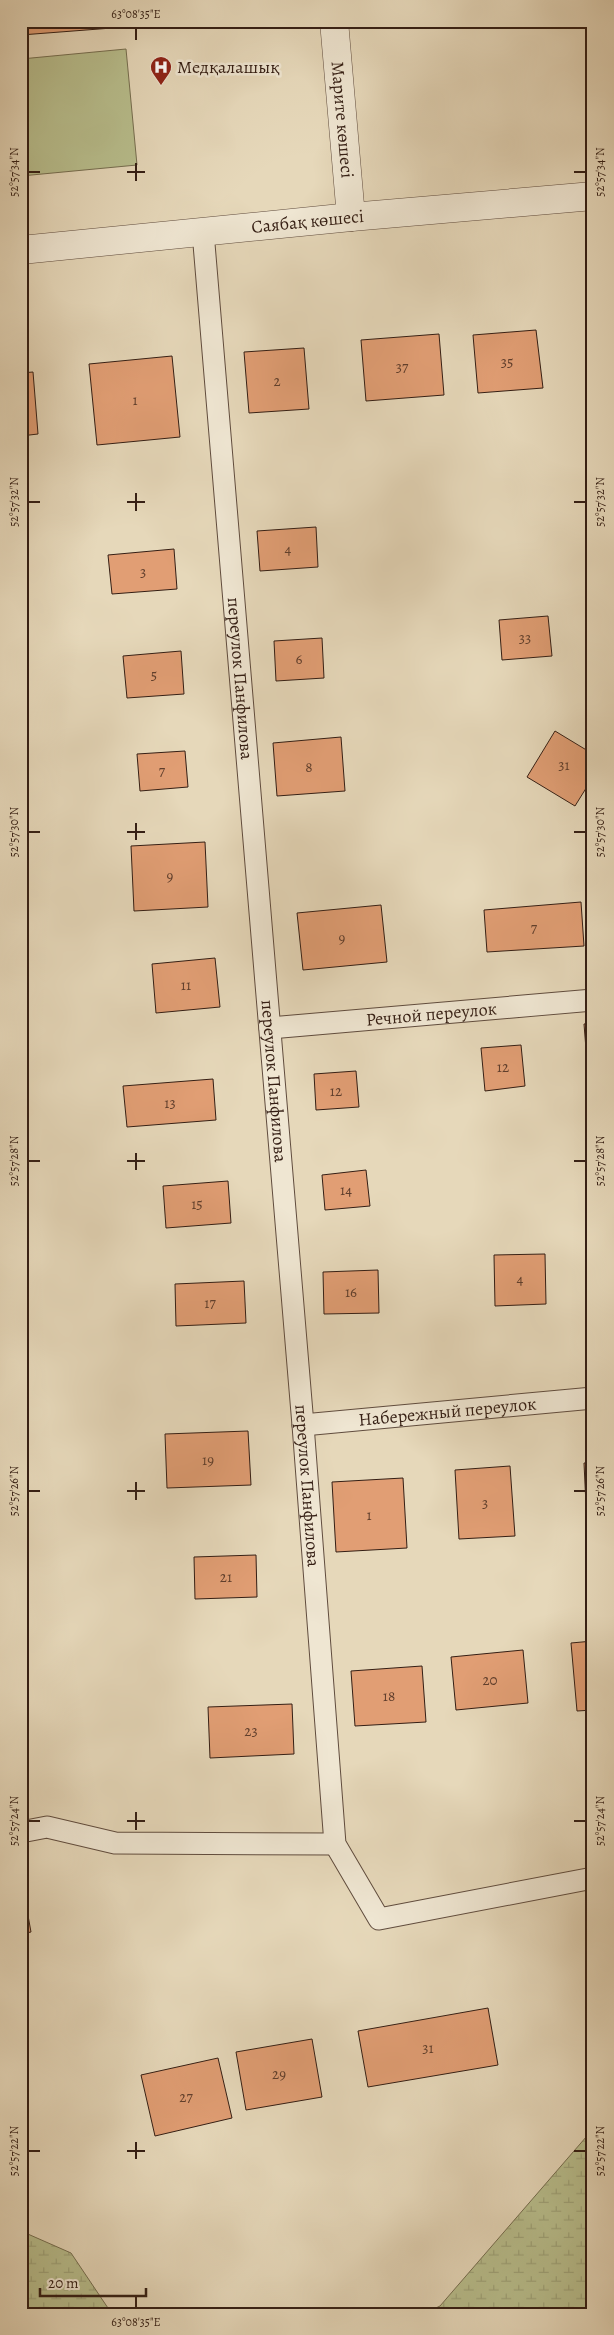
<svg xmlns="http://www.w3.org/2000/svg" width="614" height="2335" font-family="Alegreya,serif">
<style>
.wetland{fill:url(#wetland-marsh);stroke:#766e50}
.pitch{fill:#b8be8d;stroke:#766e50}
.building{fill:#e19e74;stroke:#341e14}
.lines{fill:none;stroke-linecap:round;stroke-linejoin:round}
.service-casing{stroke:#604c3e;stroke-width:23}
.minor-casing{stroke:#604c3e;stroke-width:29}
.tertiary-casing{stroke:#604c3e;stroke-width:29}
.service{stroke:#efe6d2;stroke-width:21}
.minor{stroke:#efe6d2;stroke-width:28}
.tertiary{stroke:#efe6d2;stroke-width:28}
.ticks{fill:none;stroke:#341e14;stroke-width:2}
.labels{text-anchor:middle;dominant-baseline:central;stroke-width:5;stroke-linejoin:round;paint-order:stroke}
.number-label{font-size:15px;fill:#5f3e2c}
.poi-label{font-size:18px;fill:#341e14;stroke:#efe6d2;text-anchor:start}
.street-label{font-size:18px;fill:#341e14;stroke:#efe6d2}
.neatline{fill:none;stroke:#341e14;stroke-width:2}
.ticks-label{font-size:12px;text-anchor:middle;fill:#341e14}
</style>
<defs>
<pattern id="wetland-marsh" width="20" height="14" patternUnits="userSpaceOnUse" patternTransform="scale(1.25)"><rect width="20" height="14" fill="#b8be8d"/><path d="M1 5h8M5 5V1M11 12h8M15 12V8" fill="none" stroke="#9fa379"/></pattern>
</defs>
<rect width="100%" height="100%" fill="#e6d8ba"/>
<filter id="stains"><feTurbulence type="fractalNoise" baseFrequency=".004" numOctaves="4"/><feColorMatrix values="0 0 0 0 .2 0 0 0 0 .09 0 0 0 0 .02 0 0 0 .5 -.17"/></filter>
<radialGradient id="worn" r=".72"><stop offset=".6" stop-color="#630" stop-opacity="0"/><stop offset="1" stop-color="#630" stop-opacity=".3"/></radialGradient>
<g class="wetland">
<path d="M593,2129V2314H423L440,2306Z"/>
<path d="M21,2231L71,2253L112,2314H21Z"/>
</g>
<path class="pitch" d="M126,49L137,165L21,176V59Z"/>
<g class="building">
<path d="M21,21H190V22L21,35Z"/>
<path d="M536,330L543,388L478,393L473,335Z"/>
<path d="M439,334L444,395L366,401L361,340Z"/>
<path d="M304,348L309,409L249,413L244,352Z"/>
<path d="M172,356L180,437L97,445L89,364Z"/>
<path d="M33,372L38,434L21,436V373Z"/>
<path d="M316,527L318,567L260,571L257,531Z"/>
<path d="M174,549L177,589L112,594L108,555Z"/>
<path d="M548,616L552,656L502,660L499,620Z"/>
<path d="M322,638L324,678L276,681L274,641Z"/>
<path d="M181,651L184,694L127,698L123,656Z"/>
<path d="M555,731L593,754V777L575,806L527,777Z"/>
<path d="M341,737L345,791L277,796L273,743Z"/>
<path d="M185,751L188,787L140,791L137,754Z"/>
<path d="M205,842L208,907L134,911L131,846Z"/>
<path d="M581,902L584,946L487,952L484,910Z"/>
<path d="M381,905L387,962L303,970L297,913Z"/>
<path d="M215,958L220,1007L156,1013L152,964Z"/>
<path d="M593,1023V1087H589L584,1024Z"/>
<path d="M521,1045L525,1086L485,1091L481,1048Z"/>
<path d="M356,1071L359,1107L316,1110L314,1074Z"/>
<path d="M213,1079L216,1120L127,1127L123,1086Z"/>
<path d="M366,1170L370,1206L325,1210L322,1175Z"/>
<path d="M228,1181L231,1223L166,1228L163,1186Z"/>
<path d="M545,1254L546,1304L495,1306L494,1255Z"/>
<path d="M378,1270L379,1313L324,1314L323,1272Z"/>
<path d="M244,1281L246,1323L176,1326L175,1284Z"/>
<path d="M248,1431L251,1485L167,1488L165,1434Z"/>
<path d="M584,1463H593V1525L587,1526Z"/>
<path d="M510,1466L515,1536L459,1539L455,1470Z"/>
<path d="M403,1478L407,1548L336,1552L332,1482Z"/>
<path d="M256,1555L257,1597L195,1599L194,1557Z"/>
<path d="M593,1641V1710L577,1711L571,1643Z"/>
<path d="M523,1650L528,1703L456,1710L451,1657Z"/>
<path d="M422,1666L426,1722L355,1726L351,1671Z"/>
<path d="M292,1704L294,1754L210,1758L208,1707Z"/>
<path d="M21,1877L31,1932L21,1934Z"/>
<path d="M488,2008L498,2065L368,2087L358,2031Z"/>
<path d="M312,2039L322,2097L246,2110L236,2052Z"/>
<path d="M218,2058L232,2118L155,2136L141,2075Z"/>
</g>
<g class="lines">
<g class="service-casing">
<g id="service">
<path id="s1" d="M203,232L303,1425L335,1844L379,1919L593,1878"/>
<path id="s2" d="M270,1028L593,1000"/>
<path id="s3" d="M303,1425L593,1398"/>
<path d="M21,1832L47,1827L115,1843L335,1844"/>
</g>
</g>
<g class="minor-casing">
<g id="minor">
<path id="s4" d="M334,21L351,217"/>
</g>
</g>
<g class="tertiary-casing">
<g id="tertiary">
<path id="s5" d="M21,250L351,217L593,196"/>
</g>
</g>
<use href="#service" class="service"/>
<use href="#minor" class="minor"/>
<use href="#tertiary" class="tertiary"/>
</g>
<path class="ticks" d="M136,28V40M136,163V181M28,172H40M127,172H145M574,172H586M136,493V511M28,502H40M127,502H145M574,502H586M136,823V840M28,832H40M127,832H145M574,832H586M136,1153V1170M28,1161H40M127,1161H145M574,1161H586M136,1482V1500M28,1491H40M127,1491H145M574,1491H586M136,1812V1830M28,1821H40M127,1821H145M574,1821H586M136,2142V2159M28,2151H40M127,2151H145M574,2151H586M136,2295V2308"/>
<defs>
<g id="hospital-pin" transform="scale(1.125)"><path d="M0 17L-7.5 6A9.5 9.5 0 1 1 7.5 6Z" fill="#8f2418" stroke="#efe6d2"/><path d="M-5-5h3v3.5h4V-5h3V5h-3V1.5h-4V5h-3Z" fill="#fff"/></g>
</defs>
<g fill-rule="evenodd">
<use href="#hospital-pin" x="161" y="67"/>
</g>
<g class="labels">
<g class="number-label">
<text x="507" y="362">35</text>
<text x="402" y="367">37</text>
<text x="277" y="381">2</text>
<text x="135" y="400">1</text>
<text x="288" y="549">4</text>
<text x="143" y="572">3</text>
<text x="525" y="638">33</text>
<text x="299" y="659">6</text>
<text x="154" y="675">5</text>
<text x="564" y="765">31</text>
<text x="309" y="767">8</text>
<text x="162" y="771">7</text>
<text x="170" y="876">9</text>
<text x="534" y="928">7</text>
<text x="342" y="938">9</text>
<text x="186" y="985">11</text>
<text x="503" y="1067">12</text>
<text x="336" y="1091">12</text>
<text x="170" y="1103">13</text>
<text x="346" y="1190">14</text>
<text x="197" y="1204">15</text>
<text x="520" y="1279">4</text>
<text x="351" y="1292">16</text>
<text x="210" y="1303">17</text>
<text x="208" y="1460">19</text>
<text x="485" y="1503">3</text>
<text x="369" y="1515">1</text>
<text x="226" y="1577">21</text>
<text x="490" y="1680">20</text>
<text x="389" y="1696">18</text>
<text x="251" y="1731">23</text>
<text x="428" y="2048">31</text>
<text x="279" y="2074">29</text>
<text x="186" y="2097">27</text>
</g>
<g class="poi-label">
<text x="177" y="67">Медқалашық</text>
</g>
<g class="street-label">
<text stroke="none"><textPath href="#s4" startOffset="99">Марите көшесі</textPath></text>
<text stroke="none"><textPath href="#s5" startOffset="288">Саябақ көшесі</textPath></text>
<text stroke="none"><textPath href="#s1" startOffset="448">переулок Панфилова</textPath></text>
<text stroke="none"><textPath href="#s2" startOffset="162">Речной переулок</textPath></text>
<text stroke="none"><textPath href="#s1" startOffset="852">переулок Панфилова</textPath></text>
<text stroke="none"><textPath href="#s3" startOffset="145">Набережный переулок</textPath></text>
<text stroke="none"><textPath href="#s1" startOffset="1258">переулок Панфилова</textPath></text>
</g>
</g>
<rect width="614" height="2335" fill="none" stroke="#e6d8ba" stroke-width="55"/>
<path d="M40 2288v8h106v-8" fill="none" stroke="#341e14" stroke-width="2.5"/>
<text x="48" y="2288" font-size="15" fill="#341e14" stroke="#efe6d2" stroke-width="4" paint-order="stroke">20 m</text>
<rect x="28" y="28" width="558" height="2280" class="neatline"/>
<g class="ticks-label">
<text x="136" y="18">63°08'35"E</text>
<text transform="translate(14 172) rotate(-90)" y="4">52°57'34"N</text>
<text transform="translate(600 172) rotate(-90)" y="4">52°57'34"N</text>
<text transform="translate(14 502) rotate(-90)" y="4">52°57'32"N</text>
<text transform="translate(600 502) rotate(-90)" y="4">52°57'32"N</text>
<text transform="translate(14 832) rotate(-90)" y="4">52°57'30"N</text>
<text transform="translate(600 832) rotate(-90)" y="4">52°57'30"N</text>
<text transform="translate(14 1161) rotate(-90)" y="4">52°57'28"N</text>
<text transform="translate(600 1161) rotate(-90)" y="4">52°57'28"N</text>
<text transform="translate(14 1491) rotate(-90)" y="4">52°57'26"N</text>
<text transform="translate(600 1491) rotate(-90)" y="4">52°57'26"N</text>
<text transform="translate(14 1821) rotate(-90)" y="4">52°57'24"N</text>
<text transform="translate(600 1821) rotate(-90)" y="4">52°57'24"N</text>
<text transform="translate(14 2151) rotate(-90)" y="4">52°57'22"N</text>
<text transform="translate(600 2151) rotate(-90)" y="4">52°57'22"N</text>
<text x="136" y="2326">63°08'35"E</text>
</g>
<rect width="100%" height="100%" filter="url(#stains)"/>
<rect width="100%" height="100%" fill="url(#worn)"/>
</svg>
